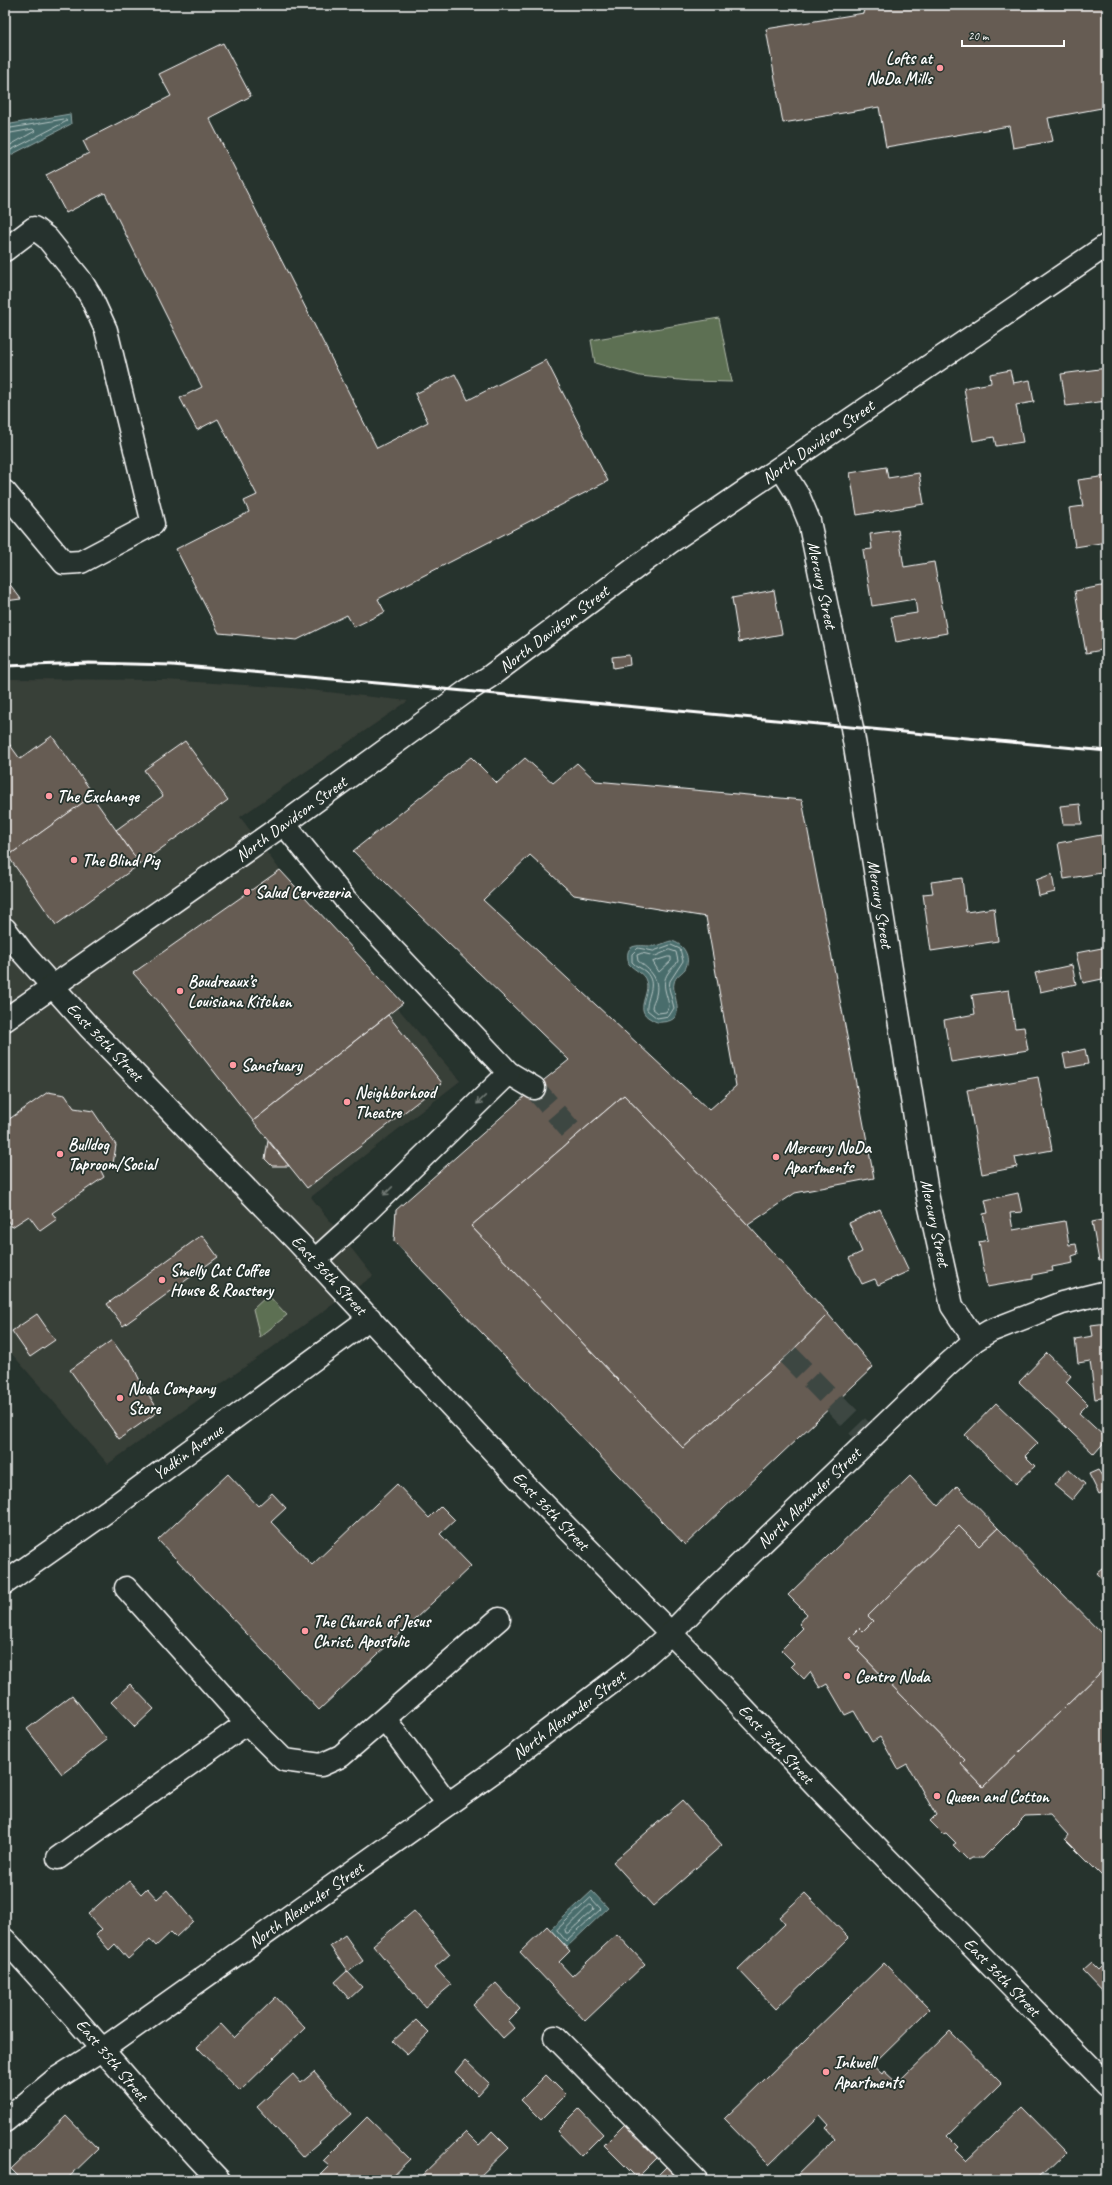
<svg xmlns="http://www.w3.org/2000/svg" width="1112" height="2185" font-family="Caveat,sans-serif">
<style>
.built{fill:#393f38}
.green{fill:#5d6f52;stroke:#aeb7a8}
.water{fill:#496d6c;stroke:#92a7a7}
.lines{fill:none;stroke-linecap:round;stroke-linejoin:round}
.shore{stroke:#b6c5c4;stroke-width:1}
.building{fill:#665b53;stroke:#fff;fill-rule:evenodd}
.minor-tunnel{stroke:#3c4742;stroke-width:22;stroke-dasharray:22 11;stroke-linecap:butt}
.minor-casing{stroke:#fff;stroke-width:25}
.minor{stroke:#26332d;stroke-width:22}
.tram{stroke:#fff;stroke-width:1}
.rail{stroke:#fff;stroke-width:3}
.oneway{stroke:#727a76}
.poi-dot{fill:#ff9aa2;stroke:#26332d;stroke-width:1.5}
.labels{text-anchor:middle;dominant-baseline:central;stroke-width:3.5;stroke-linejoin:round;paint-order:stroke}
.poi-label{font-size:17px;font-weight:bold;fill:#fff;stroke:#26332d;text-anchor:start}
.street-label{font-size:17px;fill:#fff;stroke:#26332d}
</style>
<rect width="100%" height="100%" fill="#26332d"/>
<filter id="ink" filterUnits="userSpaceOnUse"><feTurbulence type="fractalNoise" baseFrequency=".025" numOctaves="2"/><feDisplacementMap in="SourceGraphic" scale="8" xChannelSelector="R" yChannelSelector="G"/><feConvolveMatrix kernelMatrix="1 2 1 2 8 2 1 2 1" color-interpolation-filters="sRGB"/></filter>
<g filter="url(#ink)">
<path class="built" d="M5,679L165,680L292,688L408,701L240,817L280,870L460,1081L311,1197L373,1276L108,1464L5,1346Z"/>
<g class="green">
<path d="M719,318L732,382L690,381L640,376L595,363L591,340Z"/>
<path d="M268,1295L287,1315L260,1337L253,1309Z"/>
</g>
<g class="water">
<path d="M70,114L71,124L5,158V125Z"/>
<path d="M671,941C683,943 692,957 685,969C681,974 675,976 674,983C671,995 689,1021 662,1022C658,1023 654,1021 651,1019C633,1010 651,994 646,981C644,973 634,970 629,964C623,942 638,946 652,946C658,947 665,942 671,941Z"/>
<path d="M592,1891L608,1908L567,1947L550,1930Z"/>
</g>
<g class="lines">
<g class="shore">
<path d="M5,129L64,119L67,121L5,153"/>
<path d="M5,134L33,129L35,131L5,148"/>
<path d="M671,945L680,949L683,961L670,981L669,988L674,1008L669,1016L657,1018L647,1010C646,996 658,985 646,972C642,968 636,967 632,962V954L638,948L653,951Z"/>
<path d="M670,950L676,952L678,961C676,966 671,968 668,973C660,985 668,995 669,1007L666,1012L658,1013L652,1008C652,1003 655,1000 656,995C660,978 650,970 638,961L637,955L642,953L655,956Z"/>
<path d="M668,957H671V961L659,972L653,962Z"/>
<path d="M591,1898L601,1909L566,1941L557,1930Z"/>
<path d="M590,1905L593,1906L594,1909L568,1933H566L565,1930Z"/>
</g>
</g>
<g class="building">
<path d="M862,5H1107V107L1048,118L1053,141L1013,148L1009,126L886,147L879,107L783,123L766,29L864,13Z"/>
<path d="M223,43L251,96L209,118L377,448L428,422L415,394L455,374L468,400L546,360L608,481L378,599L385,612L354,627L347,615L297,640L219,633L176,549L249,512L244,501L257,495L218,419L197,430L180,398L202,387L105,193L66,213L46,175L89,153L83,141L171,96L159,74Z"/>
<path d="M1107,368V401L1066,406L1061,374Z"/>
<path d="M1010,370L1013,383L1030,380L1034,402L1016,405L1023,442L996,446L994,437L973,441L964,388L991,383L990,374Z"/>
<path d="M886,467L888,478L919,473L924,504L857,515L850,473Z"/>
<path d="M1107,476V542L1075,547L1069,508L1083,506L1078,480Z"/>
<path d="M898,530L904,567L934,562L947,633L896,642L891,617L917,613L915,599L872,606L863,550L872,549L870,534Z"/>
<path d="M5,578L21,599L5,601Z"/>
<path d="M1107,585V649L1086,653L1075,591Z"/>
<path d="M774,590L782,634L739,642L732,598Z"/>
<path d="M629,655L630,665L613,668L612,657Z"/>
<path d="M52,736L94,795L8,856L5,852V738L20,759Z"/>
<path d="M185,741L228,800L140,864L116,830L163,796L144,770Z"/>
<path d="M471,757L497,783L525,758L553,783L577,763L596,781L802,800L874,1178L795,1193L748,1225L624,1095L471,1226L683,1448L788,1355L828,1314L873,1367L685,1545L394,1241L396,1210L534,1088L569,1060L353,851ZM530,855L574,895L706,917L736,1086L709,1110L483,900Z"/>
<path d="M92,796L140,864L56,925L8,856Z"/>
<path d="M1080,804L1082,824H1063L1060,806Z"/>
<path d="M1101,835L1107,872L1064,879L1058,843Z"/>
<path d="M280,870L403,1003L253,1121L160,1003L133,973Z"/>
<path d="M1052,874L1055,892L1039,896L1036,880Z"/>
<path d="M962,878L966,912L994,908L998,941L931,951L923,894L933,893L931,882Z"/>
<path d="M1107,947V978L1083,983L1076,953Z"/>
<path d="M1072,965L1076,984L1040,992L1035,973Z"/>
<path d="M1009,990L1015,1028L1024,1027L1028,1050L951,1062L944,1020L975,1014L972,995Z"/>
<path d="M388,1015L442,1083L307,1188L253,1121Z"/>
<path d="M1085,1049L1088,1064L1066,1068L1063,1054Z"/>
<path d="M1038,1077L1052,1150L1015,1157L1017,1167L982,1174L967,1090Z"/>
<path d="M48,1092L65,1095L74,1108L93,1111L116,1145L113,1164L101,1171L104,1177L52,1213L57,1219L40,1231L29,1216L12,1227L5,1217V1211L7,1209L5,1205V1122Z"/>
<path d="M624,1095L748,1225L828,1314L788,1355L683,1448L471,1226Z"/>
<path d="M268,1141L289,1166H272L265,1159Z"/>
<path d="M1018,1193L1022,1212L1010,1213L1013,1230L1065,1221L1069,1245L1076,1244L1078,1254L1072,1256L1073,1263L1052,1267L1053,1271L1033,1275V1279L987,1287L979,1242L988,1240L983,1214L988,1213L985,1200Z"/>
<path d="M880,1209L909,1271L878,1285L875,1279L862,1284L849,1258L862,1252L849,1223Z"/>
<path d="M1107,1219V1259L1099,1261L1092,1222Z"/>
<path d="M202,1235L218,1257L123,1326L107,1304Z"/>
<path d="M37,1314L55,1340L30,1357L12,1331Z"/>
<path d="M1107,1323V1397L1095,1399L1090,1361L1078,1363L1075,1339L1093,1336L1091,1325Z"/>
<path d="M112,1340L124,1357L130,1360L142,1385L159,1411L119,1439L70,1370Z"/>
<path d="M1047,1353L1071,1376L1066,1382L1088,1404L1079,1413L1107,1439L1094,1454L1019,1382Z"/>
<path d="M996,1403L1038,1443L1025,1456L1035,1466L1016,1484L965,1435Z"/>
<path d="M1068,1469L1085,1484L1072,1500L1054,1485Z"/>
<path d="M1098,1470L1107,1483V1490L1099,1494L1089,1474Z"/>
<path d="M228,1474L258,1506L272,1493L286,1508L271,1522L312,1565L397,1484L429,1518L441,1506L455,1520L440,1534L471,1566L319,1710L158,1540Z"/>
<path d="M910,1476L938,1506L957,1486L998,1528L979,1546L959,1526L868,1616L873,1621L863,1631L860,1628L850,1638L860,1649L858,1651L965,1760L961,1764L983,1787L1107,1666V1881L1065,1839L1068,1835L1050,1815L1025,1816L983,1858H971L968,1860L953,1845L956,1843L946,1833L943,1834L930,1821L936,1815L907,1764L898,1769L880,1737L872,1742L854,1711L845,1715L827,1684L820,1688L810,1672L804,1679L791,1666L794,1663L781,1650L803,1628L799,1624L807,1614L788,1595Z"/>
<path d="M959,1526L979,1546L998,1528L1107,1639V1666L983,1787L961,1764L965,1760L858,1651L860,1649L850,1638L860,1628L863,1631L873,1621L868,1616Z"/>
<path d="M1107,1565V1584L1097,1573Z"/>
<path d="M130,1684L154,1709L135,1727L111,1702Z"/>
<path d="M72,1695L107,1740L62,1774L27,1729Z"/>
<path d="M682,1801L722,1845L653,1906L613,1862Z"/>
<path d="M129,1881L141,1894L147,1888L157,1899L167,1890L193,1921L176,1937L171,1932L156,1946L150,1939L128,1959L115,1944L109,1950L96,1935L102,1929L88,1914L108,1896L109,1898Z"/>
<path d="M805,1893L849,1938L776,2009L738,1969L785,1924L779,1917Z"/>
<path d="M414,1911L450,1954L435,1967L451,1985L425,2007L373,1945Z"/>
<path d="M547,1926L570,1951L559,1962L572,1976L617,1934L645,1964L585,2021L520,1952Z"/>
<path d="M345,1935L363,1961L348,1972L330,1946Z"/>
<path d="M1107,1960V1996L1083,1971L1092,1963L1098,1969Z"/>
<path d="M884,1963L929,2009L872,2065L882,2074L884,2071L897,2083L950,2031L1001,2083L947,2136L958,2147L955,2150L966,2161L1022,2107L1066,2152L1037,2180H792L835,2138L826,2128L829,2125L820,2115L769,2165L724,2119Z"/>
<path d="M347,1971L362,1987L349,1999L335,1982Z"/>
<path d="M496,1983L520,2009L508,2021L514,2028L503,2038L473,2005Z"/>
<path d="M276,1997L305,2028L240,2091L197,2047L221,2024L234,2038Z"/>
<path d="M416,2020L429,2033L407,2054L393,2041Z"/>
<path d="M465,2060L489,2083L478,2095L455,2072Z"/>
<path d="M314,2072L351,2114L302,2157L257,2107L293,2074L301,2083Z"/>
<path d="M546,2075L566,2095L541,2120L521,2100Z"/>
<path d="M579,2109L603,2134L581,2156L557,2131Z"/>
<path d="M66,2116L98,2149L66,2180H22L11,2169Z"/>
<path d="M367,2117L410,2159L388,2180H323L319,2176L329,2166L323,2161Z"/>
<path d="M625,2124L658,2157L637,2178L604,2145Z"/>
<path d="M492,2131L509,2148L476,2180H417L466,2132L479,2145Z"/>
<path d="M669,2164L686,2180H653Z"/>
<path d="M509,2173L515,2180H502Z"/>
</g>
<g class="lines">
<g class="minor-tunnel">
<path d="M534,1088L575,1135"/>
<path d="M788,1355L870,1439"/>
</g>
<g class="minor-casing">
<g id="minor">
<path d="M5,250L34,228L47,238L80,279L91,297L106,330L153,524L81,562L64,563L5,492"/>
<path d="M781,468L799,497L809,521L852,728L928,1198L952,1306L975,1340"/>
<path d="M284,824L345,899L509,1073L534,1088"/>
<path d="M5,929L23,953L89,1027L297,1241L520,1480L701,1664L823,1793L1107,2085"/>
<path d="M5,1020L284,824L467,691L489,677L669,543L1107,245"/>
<path d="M315,1260L350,1228L509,1073"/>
<path d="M5,1583L116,1505L370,1318"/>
<path d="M385,1719L448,1804"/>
<path d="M247,1723L284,1760L321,1765L341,1756L499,1619"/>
<path d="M58,1858L247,1723L126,1588"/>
<path d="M5,1940C78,2018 145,2103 219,2180"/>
<path d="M555,2037L696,2180"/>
<path d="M5,2121L57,2078L103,2049L496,1770L636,1664L670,1634L709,1594L947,1365L975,1340L990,1331L1062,1303L1107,1292"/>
</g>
</g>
<use href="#minor" class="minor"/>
<path class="tram" d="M5,7L16,5"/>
<path class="rail" d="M5,666L89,663L172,665L400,685L1107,751"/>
</g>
<defs><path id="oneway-shaft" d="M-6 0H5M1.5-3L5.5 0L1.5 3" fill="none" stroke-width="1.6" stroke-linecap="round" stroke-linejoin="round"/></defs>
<g class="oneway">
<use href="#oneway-shaft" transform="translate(481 1100) rotate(136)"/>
<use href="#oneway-shaft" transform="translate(388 1191) rotate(136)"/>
</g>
</g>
<g class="poi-dot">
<circle cx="940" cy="68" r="4"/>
<circle cx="49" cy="796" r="4"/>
<circle cx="74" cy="860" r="4"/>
<circle cx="247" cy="892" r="4"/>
<circle cx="180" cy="991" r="4"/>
<circle cx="233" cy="1065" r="4"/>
<circle cx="347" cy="1102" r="4"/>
<circle cx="60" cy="1154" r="4"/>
<circle cx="776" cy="1157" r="4"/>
<circle cx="162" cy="1280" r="4"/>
<circle cx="120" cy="1398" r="4"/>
<circle cx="305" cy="1631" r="4"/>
<circle cx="847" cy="1676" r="4"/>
<circle cx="937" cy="1796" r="4"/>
<circle cx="826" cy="2072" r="4"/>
</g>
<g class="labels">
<g class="poi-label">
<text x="932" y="58" text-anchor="end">Lofts at<tspan x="932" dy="20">NoDa Mills</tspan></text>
<text x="57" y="796">The Exchange</text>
<text x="82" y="860">The Blind Pig</text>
<text x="255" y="892">Salud Cervezeria</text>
<text x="188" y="981">Boudreaux’s<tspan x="188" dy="20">Louisiana Kitchen</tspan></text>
<text x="241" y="1065">Sanctuary</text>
<text x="355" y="1092">Neighborhood<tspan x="355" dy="20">Theatre</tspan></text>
<text x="68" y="1144">Bulldog<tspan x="68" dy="20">Taproom/Social</tspan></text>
<text x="784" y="1147">Mercury NoDa<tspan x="784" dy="20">Apartments</tspan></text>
<text x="170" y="1270">Smelly Cat Coffee<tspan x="170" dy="20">House &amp; Roastery</tspan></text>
<text x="128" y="1388">Noda Company<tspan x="128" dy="20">Store</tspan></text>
<text x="313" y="1621">The Church of Jesus<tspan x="313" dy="20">Christ, Apostolic</tspan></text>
<text x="855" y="1676">Centro Noda</text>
<text x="945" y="1796">Queen and Cotton</text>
<text x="834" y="2062">Inkwell<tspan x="834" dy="20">Apartments</tspan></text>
</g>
<g class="street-label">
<text transform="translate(818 442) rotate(-35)">North Davidson Street</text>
<text transform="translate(822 585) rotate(78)">Mercury Street</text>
<text transform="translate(554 629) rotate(-37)">North Davidson Street</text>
<text transform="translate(291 819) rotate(-36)">North Davidson Street</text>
<text transform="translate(880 904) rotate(81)">Mercury Street</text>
<text transform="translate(105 1042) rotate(46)">East 36th Street</text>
<text transform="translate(935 1223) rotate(78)">Mercury Street</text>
<text transform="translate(329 1275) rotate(47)">East 36th Street</text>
<text transform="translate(188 1452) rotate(-36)">Yadkin Avenue</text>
<text transform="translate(809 1498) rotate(-44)">North Alexander Street</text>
<text transform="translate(551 1511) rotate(46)">East 36th Street</text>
<text transform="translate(569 1715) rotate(-37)">North Alexander Street</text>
<text transform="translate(776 1744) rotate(47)">East 36th Street</text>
<text transform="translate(306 1905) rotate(-35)">North Alexander Street</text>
<text transform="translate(1002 1977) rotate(46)">East 36th Street</text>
<text transform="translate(112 2060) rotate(50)">East 35th Street</text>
</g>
</g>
<rect width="1112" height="2185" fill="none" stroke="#26332d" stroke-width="20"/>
<rect x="10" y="10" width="1092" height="2165" fill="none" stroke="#fff" stroke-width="1.5" filter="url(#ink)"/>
<path d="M962 40v6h102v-6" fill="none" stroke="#ffffff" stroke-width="2"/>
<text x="968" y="40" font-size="12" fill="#ffffff" stroke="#26332d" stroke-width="3" paint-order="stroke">20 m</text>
</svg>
